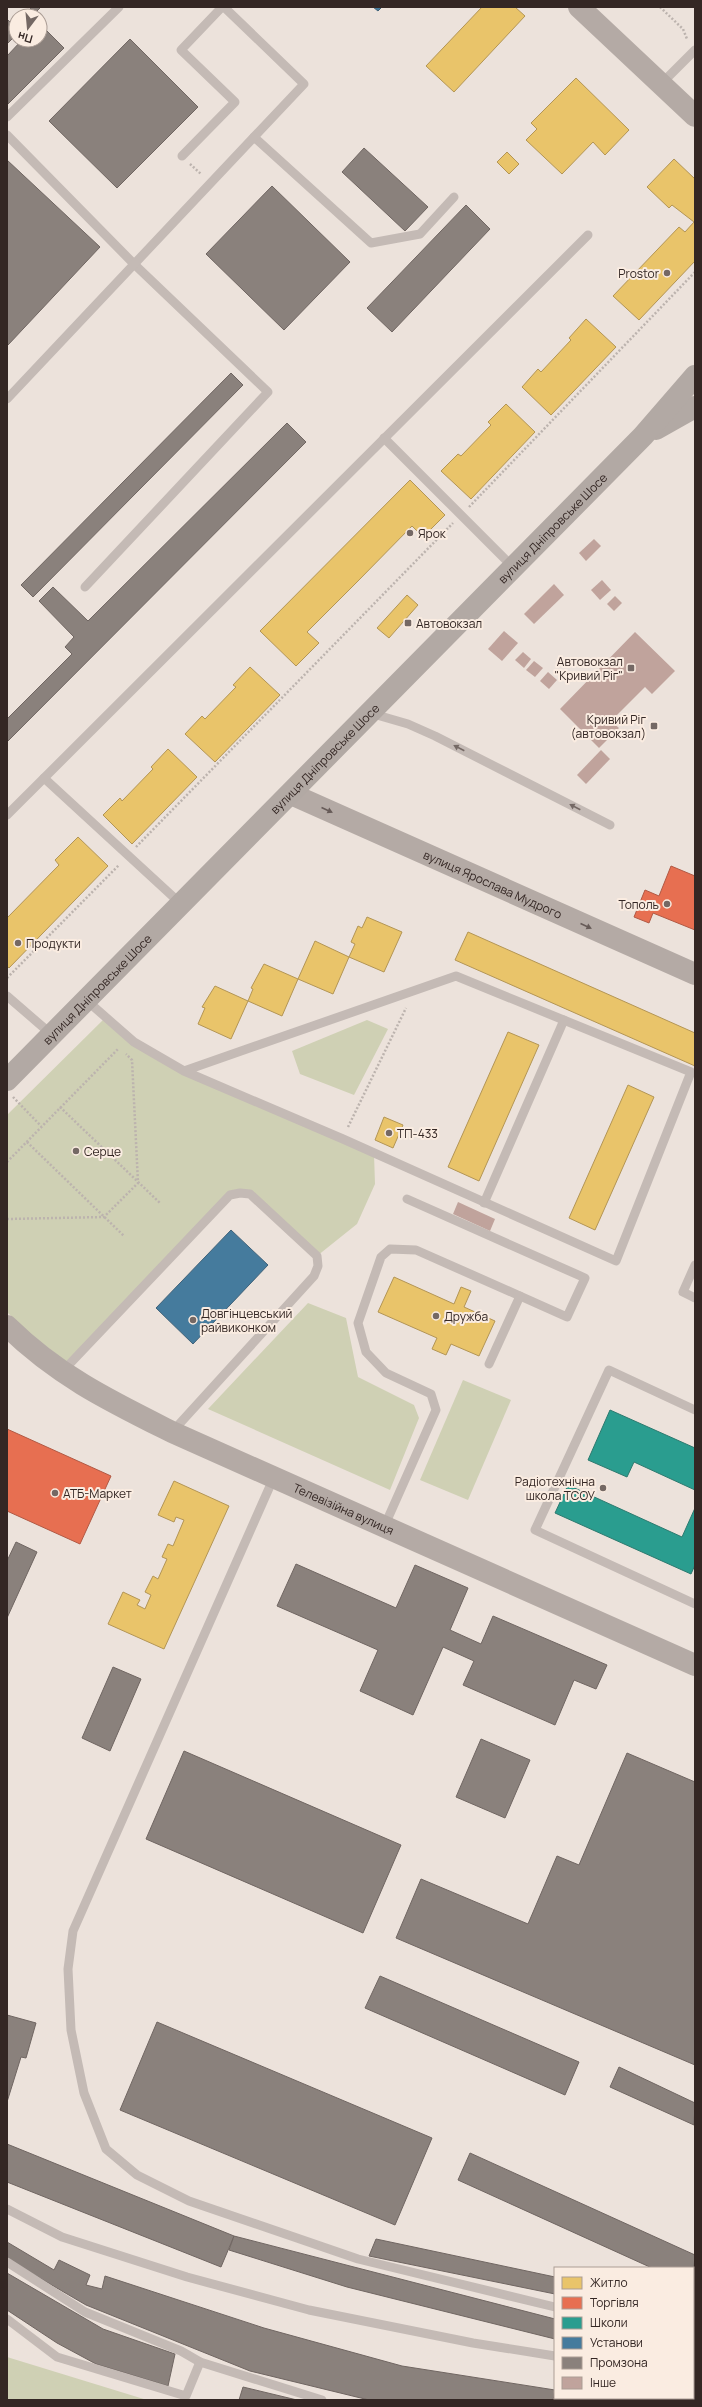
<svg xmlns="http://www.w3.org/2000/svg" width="702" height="2407" font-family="Manrope,sans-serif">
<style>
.green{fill:#cfd0b4}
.homes{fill:#e9c46a;stroke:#b39555}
.shops{fill:#e76f51;stroke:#b15944}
.schools{fill:#2a9d8f;stroke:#2d7a6f}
.public{fill:#457b9d;stroke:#406279}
.industry{fill:#8a817c;stroke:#706662}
.building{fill:#c0a39c}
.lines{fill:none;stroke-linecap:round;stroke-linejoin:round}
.path{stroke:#bcb3ae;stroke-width:2.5;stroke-dasharray:2 2;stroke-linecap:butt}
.lane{stroke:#c4bab5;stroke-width:9}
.secondary{stroke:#b4aaa5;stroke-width:22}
.primary{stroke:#b2a9a4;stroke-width:22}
.oneway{fill:#756965}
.oneway2{fill:#675b58}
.poi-dot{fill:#746864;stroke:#faece1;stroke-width:1.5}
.labels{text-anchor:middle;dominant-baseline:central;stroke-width:4;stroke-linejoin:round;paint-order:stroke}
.poi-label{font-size:12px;fill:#342724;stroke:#faece1;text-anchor:start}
.street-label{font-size:12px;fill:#342724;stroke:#faece1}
</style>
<rect width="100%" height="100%" fill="#ece2db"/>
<g class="green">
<path d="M106,1017L134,1042L184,1071L374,1154L375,1184L357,1224L317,1256L250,1195H230L69,1364L25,1330L7,1312V1115Z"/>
<path d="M367,1020L388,1029L354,1095L300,1074L292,1051Z"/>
<path d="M308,1303L346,1318L358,1377L414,1405L419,1418L390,1490L208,1409Z"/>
<path d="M463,1380L511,1400L468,1500L420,1480Z"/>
<path d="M7,2357L147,2400H7Z"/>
</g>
<g class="homes">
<path d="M482,7H515L525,16L454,92L426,66Z"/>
<path d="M576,78L629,130L605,155L593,142L562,174L526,140L537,129L531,123Z"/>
<path d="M507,152L519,164L509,174L497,162Z"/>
<path d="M674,159L695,179V261L639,320L613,296L679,227L685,232L694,222L672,205L669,208L647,187Z"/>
<path d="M586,319L616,347L551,415L522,387L538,369L541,372L571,340L569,338Z"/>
<path d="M506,404L535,432L471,499L441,471L458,454L461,456L491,425L488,422Z"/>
<path d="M410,480L445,515L423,537L412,526L358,581L307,632L319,643L296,666L260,631Z"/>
<path d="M407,595L418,605L389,638L377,628Z"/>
<path d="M250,667L280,695L215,762L185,734L202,716L205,719L236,687L233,685Z"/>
<path d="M168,749L197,777L132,844L103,815L120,798L122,801L153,769L151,767Z"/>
<path d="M78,837L108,866L9,968L7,966V916L8,917L59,865L55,860Z"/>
<path d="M367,917L402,932L384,972L349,957L355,944L351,942L358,926L362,928Z"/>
<path d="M468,932L695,1033V1066L455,960Z"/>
<path d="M315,941L349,957L333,994L298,979Z"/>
<path d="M264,964L298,979L282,1016L248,1001L253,989L251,988Z"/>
<path d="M215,986L248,1001L231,1039L198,1024L205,1008L202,1007Z"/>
<path d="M508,1032L539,1045L479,1181L448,1167Z"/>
<path d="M628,1085L654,1097L595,1230L569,1218Z"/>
<path d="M384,1117L403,1125L393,1148L375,1140Z"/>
<path d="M394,1277L454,1304L461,1287L471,1291L464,1307L495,1321L479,1356L451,1344L446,1355L432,1349L437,1338L378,1312Z"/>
<path d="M174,1481L229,1506L164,1649L108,1624L123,1592L140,1600L137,1605L145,1609L151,1595L145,1592L153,1576L158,1579L167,1559L162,1557L168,1544L173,1546L184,1520L176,1517L174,1522L158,1515Z"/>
</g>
<g class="shops">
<path d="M671,866L695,876V930L653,913L649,923L634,917L645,890L659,896Z"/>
<path d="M7,1429L111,1476L80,1544L7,1511Z"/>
</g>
<g class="schools">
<path d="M610,1410L695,1448V1490L634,1462L627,1477L588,1460Z"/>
<path d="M568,1485L682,1537L695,1508V1565L691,1574L555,1513Z"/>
</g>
<g class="public">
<path d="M373,7H382L378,11Z"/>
<path d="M231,1230L268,1265L193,1344L156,1308Z"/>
</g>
<g class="industry">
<path d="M29,7H41L35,13Z"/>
<path d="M7,19L16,28V35L7,44Z"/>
<path d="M40,24L64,48L8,104L7,56L22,40H40Z"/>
<path d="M130,39L198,107L117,188L49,121Z"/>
<path d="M364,148L428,207L405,231L342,172Z"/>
<path d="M7,160L100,247L8,345L7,344Z"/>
<path d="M272,186L350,262L284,330L206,254Z"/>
<path d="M466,205L490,229L392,332L367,308Z"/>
<path d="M231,373L243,385L33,597L21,585Z"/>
<path d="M287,423L306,442L7,742V719L72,654L65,647L74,637L39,601L53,587L88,621Z"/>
<path d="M16,1542L37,1552L7,1618V1561Z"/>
<path d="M296,1564L396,1608L415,1565L468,1588L450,1630L481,1644L493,1616L607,1665L596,1689L574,1680L555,1725L463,1685L474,1661L443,1647L413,1715L360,1691L378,1650L277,1606Z"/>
<path d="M113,1667L141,1679L110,1751L82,1738Z"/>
<path d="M481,1739L530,1760L505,1818L456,1797Z"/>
<path d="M184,1751L401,1845L363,1933L146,1839Z"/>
<path d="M627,1753L695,1782V2065L396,1938L421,1879L528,1924L557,1856L579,1865Z"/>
<path d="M380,1976L579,2062L565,2095L365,2008Z"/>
<path d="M7,2015L36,2023L26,2058L21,2057L7,2102Z"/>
<path d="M157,2022L432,2138L395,2225L120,2110Z"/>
<path d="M619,2067L695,2103L694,2125L610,2087Z"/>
<path d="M7,2144L234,2236L221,2267L7,2182Z"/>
<path d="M470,2153L695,2255L693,2279V2268H652L458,2180Z"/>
<path d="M234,2236L555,2319V2339L347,2287L229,2250Z"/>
<path d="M376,2239L555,2277V2294L369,2256Z"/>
<path d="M7,2242L54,2270L59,2260L90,2275L86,2285L102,2289L105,2276L264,2328L402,2366L555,2390L553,2400H369L250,2371L86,2305L7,2259Z"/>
<path d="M7,2273L103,2329L175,2354L168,2386L96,2364L57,2343L7,2310Z"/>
<rect x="693" y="2300" width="2" height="17"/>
<path d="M693,2339L695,2340V2360H693Z"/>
<path d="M243,2387L297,2400H239Z"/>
<path d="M693,2393L695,2394V2400H641V2398H693Z"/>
</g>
<g class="building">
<path d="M594,539L601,546L586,561L579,553Z"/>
<path d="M602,580L611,590L600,600L591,590Z"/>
<path d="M554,584L564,595L534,624L524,614Z"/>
<path d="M615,596L622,603L614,611L607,604Z"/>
<path d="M504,631L518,643L502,661L488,649Z"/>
<path d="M635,632L675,671L652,694L645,687L611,721L619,728L599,748L560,709Z"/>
<path d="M523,652L531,659L524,668L515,660Z"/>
<path d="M534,661L543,668L535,677L526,670Z"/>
<path d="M548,672L557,680L549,689L540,681Z"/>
<path d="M601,750L610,759L586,784L577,775Z"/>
<path d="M458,1202L495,1219L490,1231L453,1214Z"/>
</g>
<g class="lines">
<g class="path">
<path d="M660,7L683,29L687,39"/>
<path d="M190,164L201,174"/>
<path d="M469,507L695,272"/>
<path d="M136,847L453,523"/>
<path d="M7,978L119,865"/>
<path d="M13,1097L41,1126"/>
<path d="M60,1107L160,1203"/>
<path d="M348,1127L406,1008"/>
<path d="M27,1142L124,1236"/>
<path d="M7,1162L119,1048"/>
<path d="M7,1219L104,1217L138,1183L132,1060L126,1054"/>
</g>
<g class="lane">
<path d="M661,84L695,50"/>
<path d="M7,117L119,7"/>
<path d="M7,135L134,264L268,392L85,587"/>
<path d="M254,137L371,243L420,234L454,197"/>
<path d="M182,156L235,102L181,50L222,7"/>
<path d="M7,399L304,84L224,7"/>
<path d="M384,438L513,567"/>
<path d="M370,713L408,724L435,736L610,825"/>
<path d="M44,778L181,904"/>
<path d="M7,815L588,235"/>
<path d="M7,996L51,1034"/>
<path d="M85,999L134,1042L184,1071L343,1139L616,1261L691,1072L456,976L184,1071"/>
<path d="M407,1199L585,1278L567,1317L520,1296"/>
<path d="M484,1203L564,1020"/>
<path d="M695,1265L683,1292L695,1298"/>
<path d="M62,1372L230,1195L240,1193L250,1194L317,1256L318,1266L314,1276L172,1432"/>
<path d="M695,1410L609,1370L535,1530L695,1604"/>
<path d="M274,1477L73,1931L68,1969L71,2030L84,2093L106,2149L137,2175L189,2201L358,2259L555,2307"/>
<path d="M384,1527L436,1410L431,1394L386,1373L366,1352L358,1323L381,1257L390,1249L416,1250L520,1296L489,1364"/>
<path d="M7,2209L62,2237L187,2277L309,2310L473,2343L555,2356"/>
<path d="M7,2262L85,2312L181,2351L200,2362"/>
<path d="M7,2319L57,2357L186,2396L200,2362L322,2400"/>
<path d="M693,2326H695"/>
<path d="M693,2369L695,2370"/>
<path d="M598,2398L605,2400"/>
<path d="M570,2400L571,2398"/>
</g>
<g class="secondary">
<path d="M579,7L695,116"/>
<path id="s1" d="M291,794L695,974"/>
<path id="s2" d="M7,1326C58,1376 110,1401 172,1432L695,1665"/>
</g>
<g class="primary">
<path d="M656,429L695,407"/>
<path id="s3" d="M7,1080L643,436L695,376"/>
</g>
</g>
<defs><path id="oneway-solid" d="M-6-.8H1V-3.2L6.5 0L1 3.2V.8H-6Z"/></defs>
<g class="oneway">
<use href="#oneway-solid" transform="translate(459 748) rotate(-153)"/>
<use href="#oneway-solid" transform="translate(575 807) rotate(-153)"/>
</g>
<g class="oneway2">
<use href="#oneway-solid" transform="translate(327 810) rotate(24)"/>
<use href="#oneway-solid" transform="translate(586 926) rotate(24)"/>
</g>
<g class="poi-dot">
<circle cx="667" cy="273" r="4"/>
<circle cx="410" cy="533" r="4"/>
<rect x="404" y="619" width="8" height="8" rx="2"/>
<rect x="627" y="664" width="8" height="8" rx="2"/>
<rect x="650" y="722" width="8" height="8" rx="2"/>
<circle cx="667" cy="904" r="4"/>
<circle cx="18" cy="943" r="4"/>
<circle cx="389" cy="1133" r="4"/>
<circle cx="76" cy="1151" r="4"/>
<circle cx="436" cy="1316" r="4"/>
<circle cx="193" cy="1320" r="4"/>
<circle cx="603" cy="1488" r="4"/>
<circle cx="55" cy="1493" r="4"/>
</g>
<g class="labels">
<g class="poi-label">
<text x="659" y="273" text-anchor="end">Prostor</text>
<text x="418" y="533">Ярок</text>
<text x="416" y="623">Автовокзал</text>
<text x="623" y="661" text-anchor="end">Автовокзал<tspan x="623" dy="14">"Кривий Ріг"</tspan></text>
<text x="646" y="719" text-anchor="end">Кривий Ріг<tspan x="646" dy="14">(автовокзал)</tspan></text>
<text x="659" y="904" text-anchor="end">Тополь</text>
<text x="26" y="943">Продукти</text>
<text x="397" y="1133">ТП-433</text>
<text x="84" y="1151">Серце</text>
<text x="201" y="1313">Довгінцевський<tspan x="201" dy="14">райвиконком</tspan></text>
<text x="444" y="1316">Дружба</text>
<text x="595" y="1481" text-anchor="end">Радіотехнічна<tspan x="595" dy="14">школа ТСОУ</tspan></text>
<text x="63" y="1493">АТБ-Маркет</text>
</g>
<g class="street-label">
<text stroke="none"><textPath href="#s3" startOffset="776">вулиця Дніпровське Шосе</textPath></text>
<text stroke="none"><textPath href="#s3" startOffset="452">вулиця Дніпровське Шосе</textPath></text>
<text stroke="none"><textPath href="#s1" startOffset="221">вулиця Ярослава Мудрого</textPath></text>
<text stroke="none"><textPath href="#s3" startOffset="128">вулиця Дніпровське Шосе</textPath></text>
<text stroke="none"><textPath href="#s2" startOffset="385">Телевізійна вулиця</textPath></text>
</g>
</g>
<rect width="702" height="2407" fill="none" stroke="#342724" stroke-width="16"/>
<rect x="554" y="2267" width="140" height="132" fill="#faece1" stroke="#ab9d95"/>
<rect x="562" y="2277" width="20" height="12" fill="#e9c46a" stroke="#ab9d95"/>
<text x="590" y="2287" font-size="12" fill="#342724">Житло</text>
<rect x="562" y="2297" width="20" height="12" fill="#e76f51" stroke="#ab9d95"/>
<text x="590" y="2307" font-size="12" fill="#342724">Торгівля</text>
<rect x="562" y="2317" width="20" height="12" fill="#2a9d8f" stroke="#ab9d95"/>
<text x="590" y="2327" font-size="12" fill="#342724">Школи</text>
<rect x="562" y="2337" width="20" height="12" fill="#457b9d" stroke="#ab9d95"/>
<text x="590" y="2347" font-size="12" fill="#342724">Установи</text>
<rect x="562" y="2357" width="20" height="12" fill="#8a817c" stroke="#ab9d95"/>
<text x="590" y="2367" font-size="12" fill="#342724">Промзона</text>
<rect x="562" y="2377" width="20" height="12" fill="#c0a39c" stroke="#ab9d95"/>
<text x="590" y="2387" font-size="12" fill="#342724">Інше</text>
<g transform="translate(28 28) rotate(196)"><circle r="19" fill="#faece1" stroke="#ab9d95"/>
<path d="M0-3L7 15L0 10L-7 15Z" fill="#746864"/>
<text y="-6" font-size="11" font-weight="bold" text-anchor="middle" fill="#342724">Пн</text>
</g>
</svg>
